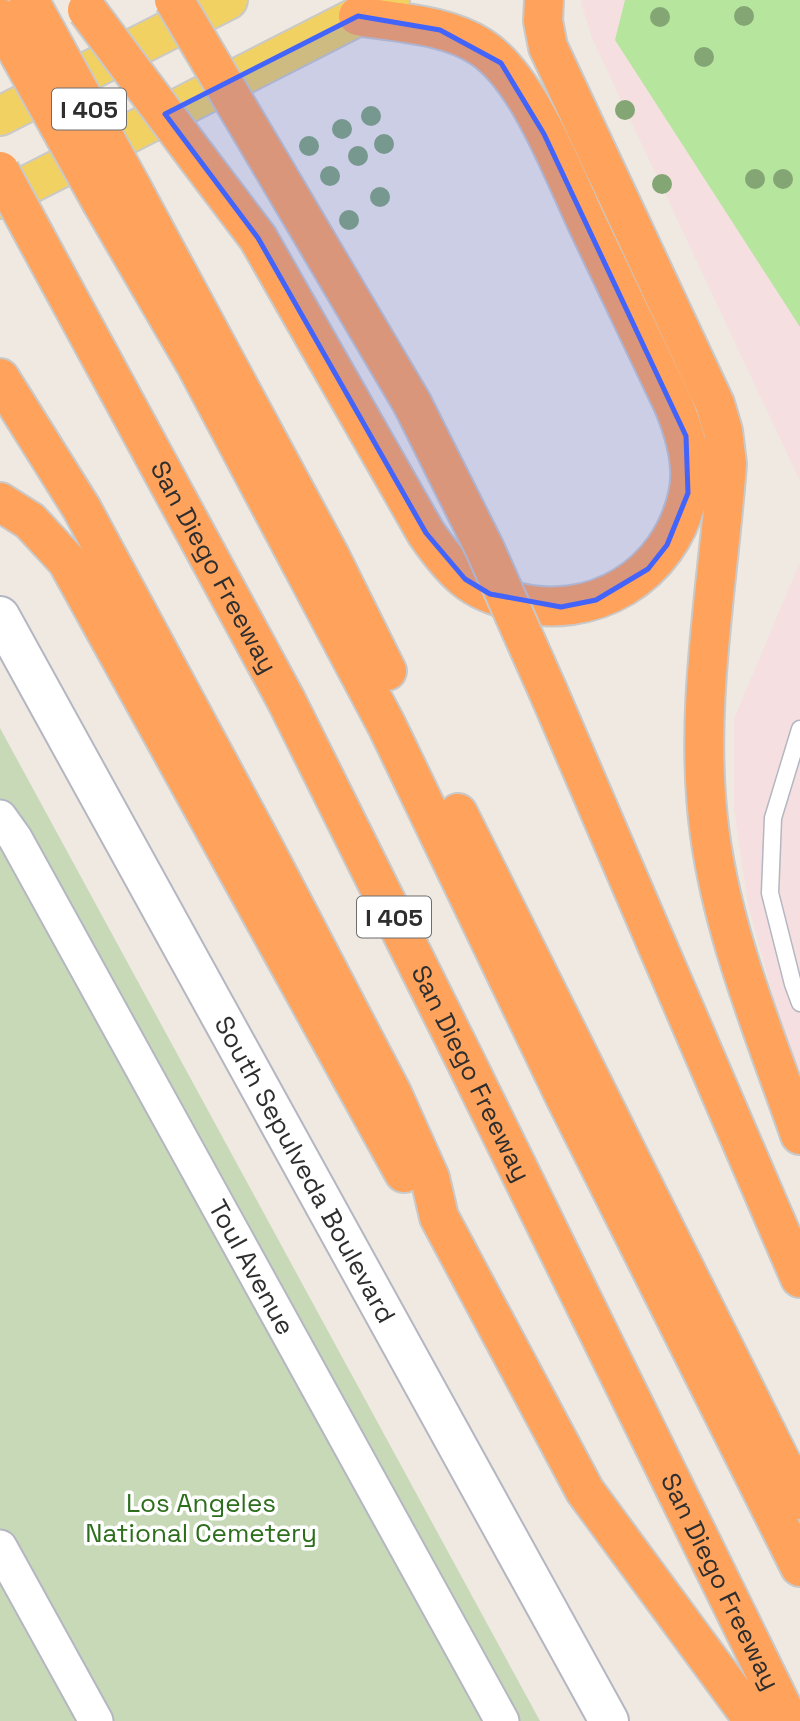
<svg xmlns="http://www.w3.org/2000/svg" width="800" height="1721" font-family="'Space Grotesk',sans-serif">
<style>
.medical{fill:#f5dfe0}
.green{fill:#b6e59e}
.cemetery{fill:#c8d9b8}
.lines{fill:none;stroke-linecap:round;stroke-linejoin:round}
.service-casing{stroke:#b4b7c1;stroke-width:19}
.minor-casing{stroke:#b4b7c1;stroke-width:37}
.secondary-casing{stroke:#b4b7c1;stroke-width:42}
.primary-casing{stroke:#c9c9c9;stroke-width:42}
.motorway-casing{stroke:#c9c9c9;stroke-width:42}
.service{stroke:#fff;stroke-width:16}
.minor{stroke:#fff;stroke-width:33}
.secondary{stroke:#fff;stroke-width:38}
.primary{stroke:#f2d163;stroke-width:38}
.motorway{stroke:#ffa35c;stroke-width:38}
.motorway-bridge-casing{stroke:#c9c9c9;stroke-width:42;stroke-linecap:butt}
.motorway-bridge{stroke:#ffa35c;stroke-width:38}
.tree{fill:#84a574}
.marked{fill:#4264fb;fill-opacity:0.2;stroke:#4264fb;stroke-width:5;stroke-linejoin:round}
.labels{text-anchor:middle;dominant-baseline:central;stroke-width:7;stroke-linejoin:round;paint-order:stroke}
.shield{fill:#fff;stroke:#6d6d6d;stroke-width:2}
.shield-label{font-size:24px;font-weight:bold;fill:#2e2e2e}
.street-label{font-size:26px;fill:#2e2e2e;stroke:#fff}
.park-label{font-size:26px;fill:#2c6e1b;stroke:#fff}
</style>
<rect width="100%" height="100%" fill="#efe9e1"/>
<g class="medical">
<path d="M582,0H800V481L592,38L581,2Z"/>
<path d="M800,562V1076L774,1000L748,904L734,809V719Z"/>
</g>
<path class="green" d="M625,0H800V327L615,40Z"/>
<path class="cemetery" d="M0,728L540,1721H0Z"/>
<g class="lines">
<g class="service-casing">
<path id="service" d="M800,729L773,818L770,893L793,984L800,1003"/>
</g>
<g class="minor-casing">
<g id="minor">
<path id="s1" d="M0,817L15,838L502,1721"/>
<path d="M0,1547L96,1721"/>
</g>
</g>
<g class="secondary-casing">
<g id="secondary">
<path id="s2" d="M0,616L609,1721"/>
</g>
</g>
<g class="primary-casing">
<g id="primary">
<path d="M0,116L228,0"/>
<path d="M0,199L390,0"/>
</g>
</g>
<g class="motorway-casing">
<g id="motorway">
<path d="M29,0L46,31"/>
<path d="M544,0L543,21L548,47L715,404L723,431L727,464C718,587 693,712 710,835C724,938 766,1037 800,1135"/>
<path d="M0,18L14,45"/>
<path d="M196,156L258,238L426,533C437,549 450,566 464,578C478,590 495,596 512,601C593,623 670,576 688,495C695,465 685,433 674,406C645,345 616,284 587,223C563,172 528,77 481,47C446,24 398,23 358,16"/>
<path d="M271,164L412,403"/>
<path d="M132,188L330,556L387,671"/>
<path d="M102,203L196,365L387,726L564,1095L800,1567"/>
<path id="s3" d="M36,238L286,700L465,1060L789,1721"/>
<path d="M0,378L82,509L262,844L392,1093L430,1178L439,1217L585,1491L754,1721"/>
<path d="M0,502L30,521L67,561L404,1173"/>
<path d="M548,691L800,1278"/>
<path d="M458,813L800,1500"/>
</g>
</g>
<use href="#service" class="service"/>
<use href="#minor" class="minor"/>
<use href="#secondary" class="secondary"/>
<use href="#primary" class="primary"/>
<use href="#motorway" class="motorway"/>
<g class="motorway-bridge-casing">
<g id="motorway-bridge">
<path d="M174,0L271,164"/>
<path d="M87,10L196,156"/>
<path d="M46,31L132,188"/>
<path d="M14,45L102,203"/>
<path d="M0,171L36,238"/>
<path d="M412,403L484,547L548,691"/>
</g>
</g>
<use href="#motorway-bridge" class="motorway-bridge"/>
</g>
<g class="tree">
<circle cx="744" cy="16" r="10"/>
<circle cx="660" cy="17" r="10"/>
<circle cx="704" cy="57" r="10"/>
<circle cx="625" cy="110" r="10"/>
<circle cx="371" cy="116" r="10"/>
<circle cx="342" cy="129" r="10"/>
<circle cx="384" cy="144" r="10"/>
<circle cx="309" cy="146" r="10"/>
<circle cx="358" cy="156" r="10"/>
<circle cx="330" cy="176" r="10"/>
<circle cx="755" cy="179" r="10"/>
<circle cx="783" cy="179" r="10"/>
<circle cx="662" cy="184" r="10"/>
<circle cx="380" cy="197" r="10"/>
<circle cx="349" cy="220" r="10"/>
</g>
<path class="marked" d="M358,16L440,30L501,63L544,134L686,436L688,493L667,545L648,569L596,600L561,607L490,594L465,579L426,533L258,238L165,114Z"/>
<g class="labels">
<g class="shield">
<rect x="52" y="88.5" width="74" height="41" rx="5"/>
<rect x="357" y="896.5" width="74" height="41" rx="5"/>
</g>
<g class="shield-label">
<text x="89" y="109">I 405</text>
<text x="394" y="917">I 405</text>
</g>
<g class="street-label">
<text stroke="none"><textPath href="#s3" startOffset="374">San Diego Freeway</textPath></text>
<text stroke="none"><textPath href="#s3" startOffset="942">San Diego Freeway</textPath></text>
<text stroke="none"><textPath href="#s2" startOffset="632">South Sepulveda Boulevard</textPath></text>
<text stroke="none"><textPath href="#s1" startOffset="516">Toul Avenue</textPath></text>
<text stroke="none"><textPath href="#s3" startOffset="1508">San Diego Freeway</textPath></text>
</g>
<g class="park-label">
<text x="201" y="1503">Los Angeles<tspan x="201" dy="30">National Cemetery</tspan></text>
</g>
</g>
</svg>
